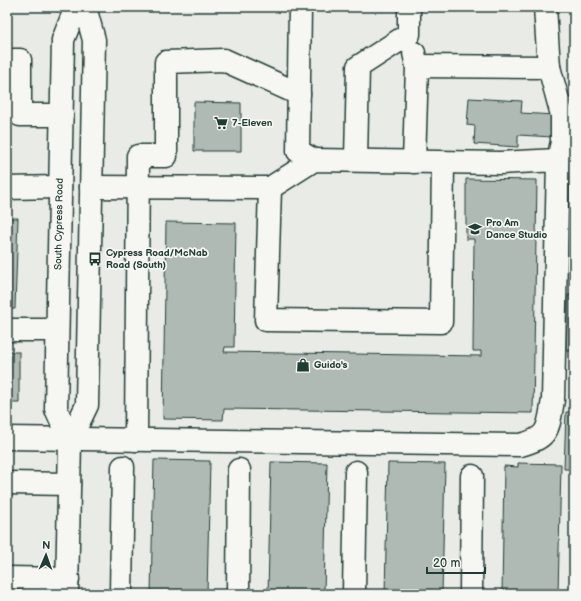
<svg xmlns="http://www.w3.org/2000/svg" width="581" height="601" font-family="'Balsamiq Sans',sans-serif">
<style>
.building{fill:#b0bab5;stroke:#1f3d34}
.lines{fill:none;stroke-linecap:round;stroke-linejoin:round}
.minor-casing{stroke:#1f3d34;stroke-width:25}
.minor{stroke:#f6f6f2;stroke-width:22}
.labels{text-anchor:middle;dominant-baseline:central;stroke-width:3.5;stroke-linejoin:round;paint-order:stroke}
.poi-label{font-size:10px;font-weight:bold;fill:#1f3d34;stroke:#f6f6f2;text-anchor:start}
.street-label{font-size:10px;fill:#1f3d34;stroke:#f6f6f2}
</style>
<rect width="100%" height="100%" fill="#e9ebe7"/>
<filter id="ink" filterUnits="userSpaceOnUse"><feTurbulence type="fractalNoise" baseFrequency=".025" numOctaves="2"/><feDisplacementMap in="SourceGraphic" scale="8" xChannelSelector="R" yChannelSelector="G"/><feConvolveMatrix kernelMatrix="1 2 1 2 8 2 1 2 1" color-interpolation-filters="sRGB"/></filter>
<g filter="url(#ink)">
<g class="building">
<path d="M469,98L522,101L521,113L554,115L553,137L518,135V147L474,144L475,126L467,125Z"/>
<path d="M194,102L241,103V151H194Z"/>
<path d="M466,179L537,180L533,413L224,409L223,420L163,419L166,222L236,223L234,347H225L224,352L481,356V351H473L474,239H466Z"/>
<path d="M7,218H18L15,309H7Z"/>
<path d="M568,295H574V351H566Z"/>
<rect x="7" y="352" width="12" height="51"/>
<path d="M566,412H574V469H564Z"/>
<path d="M154,460L210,461L207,594H151Z"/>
<path d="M271,462L327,463L324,594H268Z"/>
<path d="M388,463L445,464L442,594H385Z"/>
<path d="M518,463L561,464L558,594H502L504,466L518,467Z"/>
</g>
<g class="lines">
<g class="minor-casing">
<g id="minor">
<path d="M300,7L298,151L314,160"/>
<path d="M545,7L549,67L562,115V142L558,160"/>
<path d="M414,53L417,66L414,162"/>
<path d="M7,60H20V115H62"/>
<path d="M417,66L549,67"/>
<path d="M356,159L358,67L409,34V7"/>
<path d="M7,188L60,187"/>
<path d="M270,188L266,320L441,322L443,163"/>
<path d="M7,330H57"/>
<path d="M7,438L520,445C550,438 548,428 553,400L558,160L500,163L314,160L270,188L91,187"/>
<path d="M70,440L56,409L63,40L76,7"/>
<path d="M136,440L138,156H166V62L224,60L299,94"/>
<path d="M7,483L69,484"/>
<path d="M7,578L68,579"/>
<path d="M67,594L70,440L87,405L94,40L85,7"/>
<path d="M121,594L123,467"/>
<path d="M238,594L239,470"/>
<path d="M354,594L356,472"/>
<path d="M471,594L472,476"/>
</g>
</g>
<use href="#minor" class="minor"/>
</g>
</g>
<defs>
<g id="supermarket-bare" transform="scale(1.08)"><path d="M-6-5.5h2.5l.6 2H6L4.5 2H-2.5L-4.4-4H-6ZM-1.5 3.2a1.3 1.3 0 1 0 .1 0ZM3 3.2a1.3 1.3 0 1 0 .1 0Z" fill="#1f3d34" stroke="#f6f6f2" stroke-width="2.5" paint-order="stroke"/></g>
<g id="school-bare" transform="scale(1.08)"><path d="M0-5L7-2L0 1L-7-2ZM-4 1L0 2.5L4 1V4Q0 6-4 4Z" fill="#1f3d34" stroke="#f6f6f2" stroke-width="2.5" paint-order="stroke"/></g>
<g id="bus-bare" transform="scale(1.08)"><path d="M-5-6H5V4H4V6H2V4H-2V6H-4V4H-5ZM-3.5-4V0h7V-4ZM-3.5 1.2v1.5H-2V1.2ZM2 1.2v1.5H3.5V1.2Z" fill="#1f3d34" stroke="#f6f6f2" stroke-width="2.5" paint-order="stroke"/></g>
<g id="shop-bare" transform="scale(1.08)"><path d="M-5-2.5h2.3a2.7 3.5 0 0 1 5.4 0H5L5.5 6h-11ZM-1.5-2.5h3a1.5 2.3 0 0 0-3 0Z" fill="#1f3d34" stroke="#f6f6f2" stroke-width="2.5" paint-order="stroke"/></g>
</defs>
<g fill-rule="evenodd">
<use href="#supermarket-bare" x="221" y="123"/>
<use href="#school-bare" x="475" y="229"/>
<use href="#bus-bare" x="95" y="259"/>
<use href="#shop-bare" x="303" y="365"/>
</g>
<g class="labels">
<g class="poi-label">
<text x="232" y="123">7-Eleven</text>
<text x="486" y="223">Pro Am<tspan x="486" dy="12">Dance Studio</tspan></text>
<text x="106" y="253">Cypress Road/McNab<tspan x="106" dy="12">Road (South)</tspan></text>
<text x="314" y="365">Guido's</text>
</g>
<g class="street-label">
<text transform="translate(59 224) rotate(-89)">South Cypress Road</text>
</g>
</g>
<rect width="581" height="601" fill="none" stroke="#f6f6f2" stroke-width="24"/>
<rect x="12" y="12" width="557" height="577" fill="none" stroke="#1f3d34" stroke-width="1.5" filter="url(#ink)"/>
<g transform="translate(46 555) rotate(2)" stroke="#f6f6f2" stroke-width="3" paint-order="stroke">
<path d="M0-3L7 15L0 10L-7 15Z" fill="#1f3d34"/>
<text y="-6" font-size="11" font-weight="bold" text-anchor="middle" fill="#1f3d34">N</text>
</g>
<path d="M427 567v6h58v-6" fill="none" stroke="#1f3d34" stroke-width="2"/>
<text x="433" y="567" font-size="12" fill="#1f3d34" stroke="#f6f6f2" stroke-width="3" paint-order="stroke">20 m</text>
</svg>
